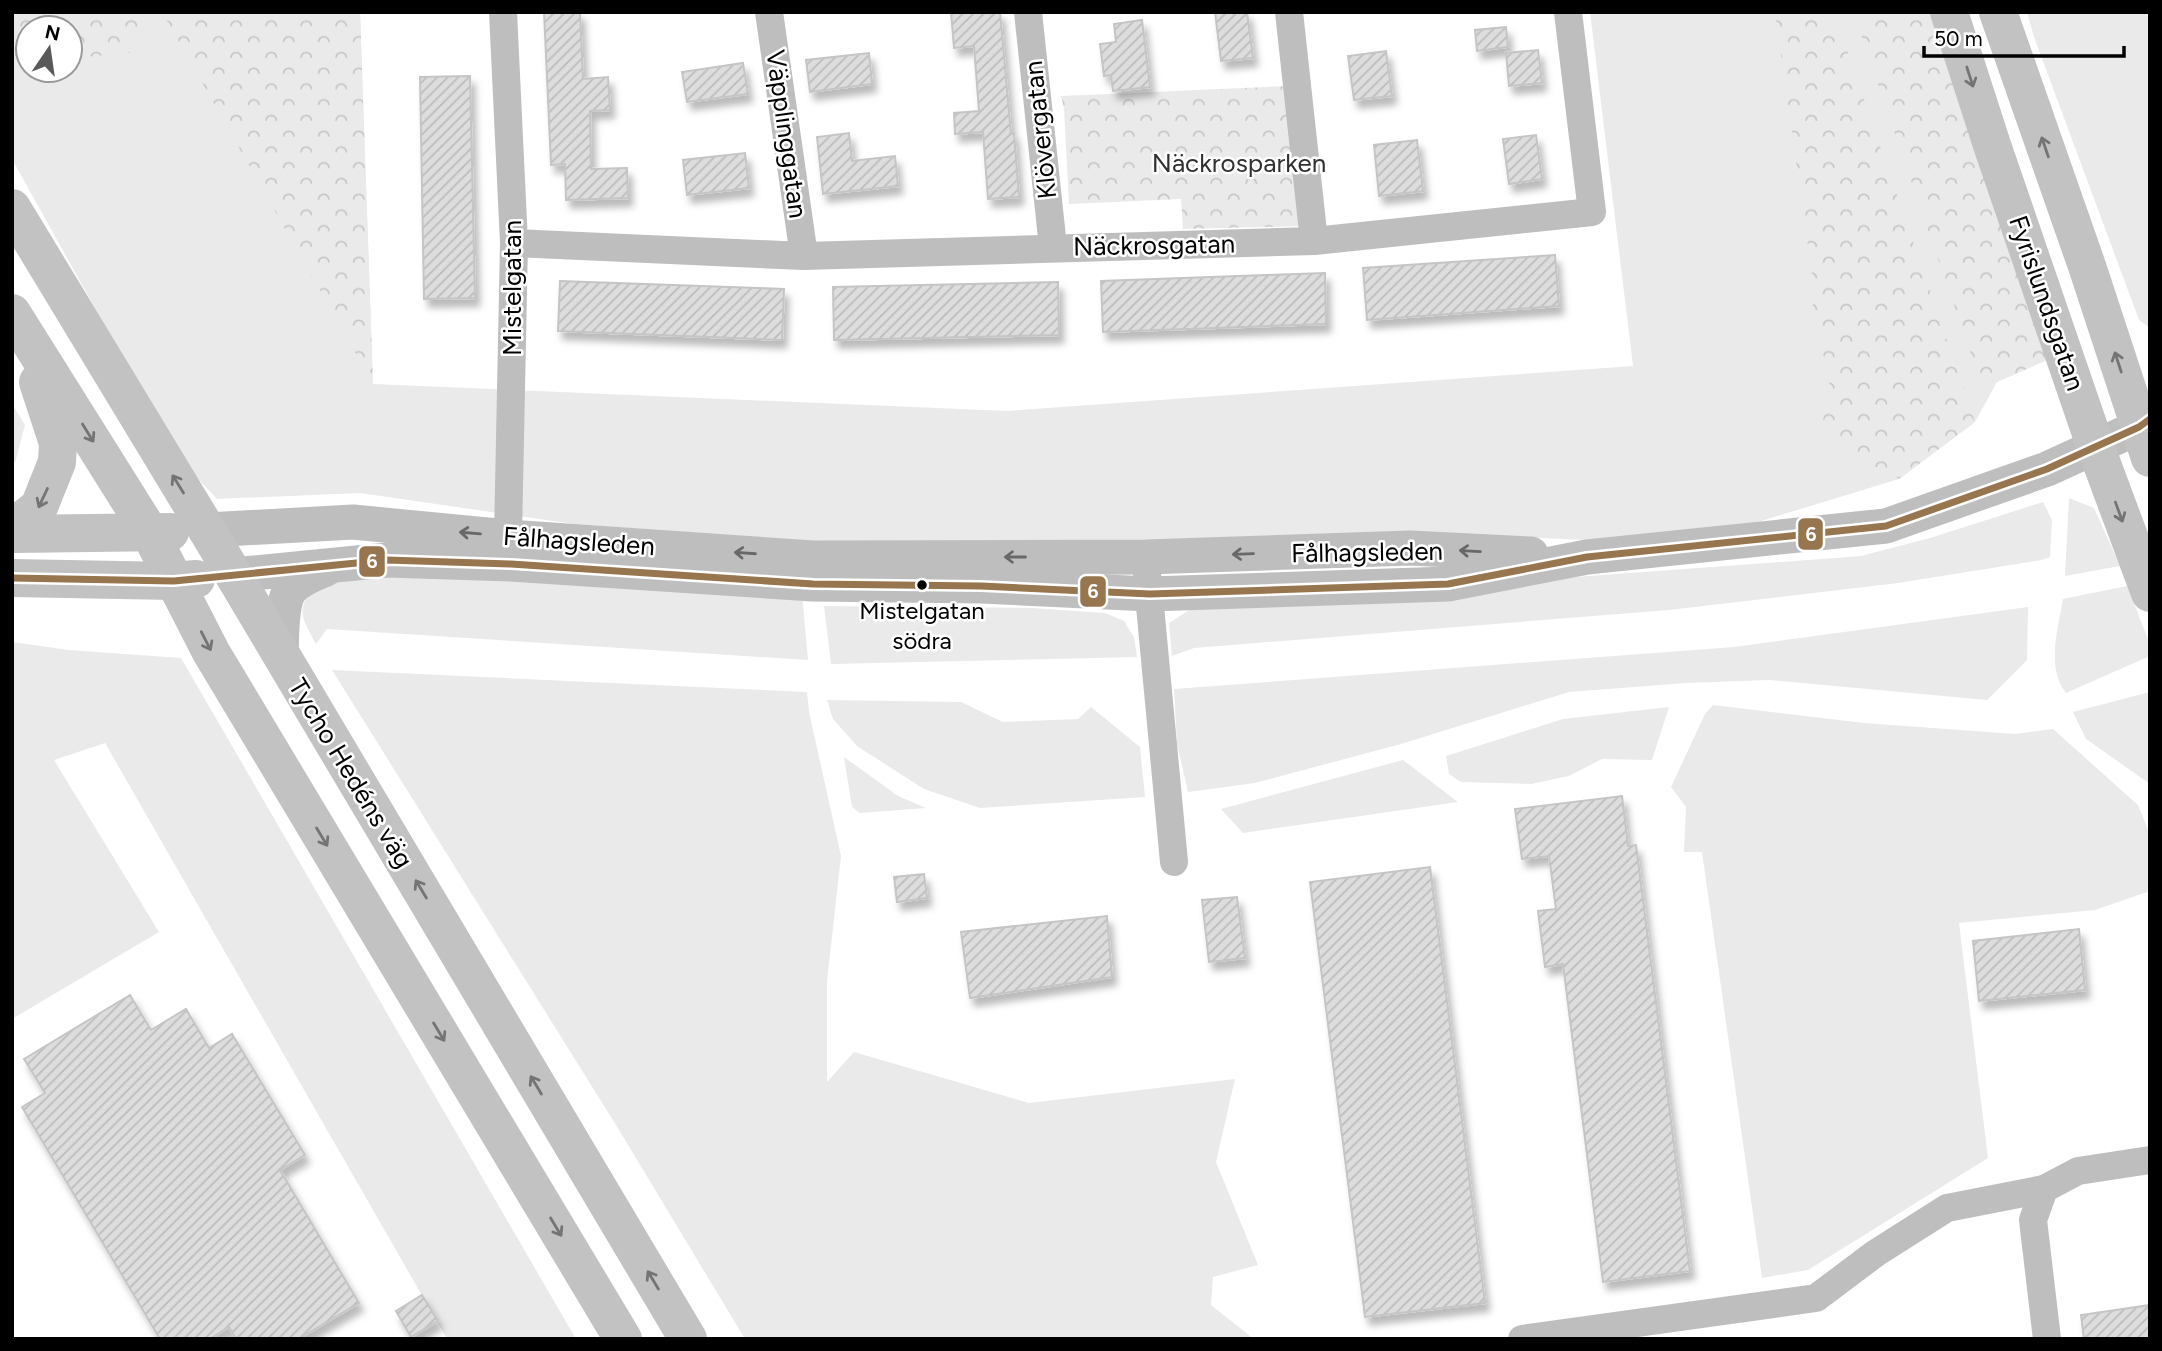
<svg xmlns="http://www.w3.org/2000/svg" width="2162" height="1351" font-family="Figtree,sans-serif">
<style>
.green{fill:#eaeaea;fill-rule:evenodd}
.forest{fill:url(#forest-crowns)}
.building{fill:url(#building-hatch);stroke:#c5c5c5;stroke-width:2;filter:url(#shadow)}
.lines{fill:none;stroke-linecap:round;stroke-linejoin:round}
.minor{stroke:#bebebe;stroke-width:28}
.tertiary{stroke:#bebebe;stroke-width:35}
.secondary{stroke:#c2c2c2;stroke-width:38}
.bus-1-casing{stroke:#fff;stroke-width:12}
.bus-1{stroke:#97764f;stroke-width:7}
.oneway{stroke:#747474}
.oneway2{stroke:#686868}
.bus-dot{fill:#000;stroke:#fff;stroke-width:2.5}
.labels{text-anchor:middle;dominant-baseline:central;stroke-width:5;stroke-linejoin:round;paint-order:stroke}
.bus-label{font-size:24px;fill:#000;stroke:#fff}
.street-label{font-size:26px;fill:#000;stroke:#fff}
.park-label{font-size:26px;fill:#303030;stroke:#fff}
.line-badge{stroke:#fff;stroke-width:2.5}
.badge-label{font-size:19px;text-anchor:middle;font-weight:bold;fill:#fff}
</style>
<defs>
<pattern id="forest-crowns" width="20" height="18" patternUnits="userSpaceOnUse" patternTransform="scale(1.75)"><rect width="20" height="18" fill="#eaeaea"/><path d="M2 6a3 3 0 1 1 6 0M12 15a3 3 0 1 1 6 0" fill="none" stroke="#c7c7c7"/></pattern>
<pattern id="building-hatch" width="6" height="6" patternUnits="userSpaceOnUse" patternTransform="scale(1.75)"><rect width="6" height="6" fill="#ddd"/><path d="M-1 1l2-2M0 6l6-6M5 7l2-2" fill="none" stroke="#bcbcbc"/></pattern>
<filter id="shadow"><feDropShadow dx="4.5" dy="8" stdDeviation="3.5" flood-color="#0004"/></filter>
</defs>
<rect width="100%" height="100%" fill="#fff"/>
<g class="green">
<path d="M12,12H360L373,384L1007,411L1633,366L1590,12H1931L2047,360L1997,382L1975,422L1899,479L1748,525L1587,540L1410,532L1145,540L814,541L574,524L360,493L217,499L188,468L146,400L12,159ZM28,28H70V70H28Z"/>
<path d="M2027,12H2150V328L2139,320L2034,37Z"/>
<path d="M12,404L25,425L15,463H12Z"/>
<path d="M2069,498L2094,508L2120,566L2065,576Z"/>
<path d="M2043,502L2052,520L2050,557L2042,560L1898,583L1669,610L1194,648L1172,656L1169,623L1197,605L1861,556L1930,538Z"/>
<path d="M409,576L802,594L808,660L327,629L316,644C299,613 297,611 316,581Z"/>
<path d="M2127,586L2150,644V656L2066,693C2046,667 2058,629 2063,599Z"/>
<path d="M824,606L1032,608L1105,613L1124,621L1134,637L1137,657L831,664Z"/>
<path d="M2028,607L2027,660L1987,700L1769,680L1686,683L1569,692L1401,744L1255,783L1188,792L1177,744L1174,689L1734,647Z"/>
<path d="M12,642L69,650L181,658L576,1339H447L105,743L54,760L159,932L12,1019Z"/>
<path d="M332,670L807,692L809,712L841,856L827,981V1082L854,1052L1029,1103L1235,1079L1216,1162L1258,1265L1213,1277L1211,1305L1254,1339H745L616,1125Z"/>
<path d="M2150,692V784L2086,739L2073,712Z"/>
<path d="M827,700L961,702L1003,722L1078,719L1091,707L1140,747L1145,797L980,808L924,789L857,746L833,719Z"/>
<path d="M1713,705L1864,723L2015,734L2053,729L2138,805L2150,835V891L2095,910L1959,923L1988,1158L1808,1270L1762,1278L1702,852H1684L1686,807L1671,787L1705,714Z"/>
<path d="M1669,707L1652,760L1602,759L1569,776L1531,784L1461,782L1449,774L1446,756L1563,719Z"/>
<path d="M844,757L898,796L926,808L860,813L852,807Z"/>
<path d="M1403,760L1458,802L1243,833L1221,809Z"/>
</g>
<g class="forest">
<path d="M12,12H137L145,28L129,53L74,58L70,57V28H28V36L12,21Z"/>
<path d="M162,12H360L373,384Z"/>
<path d="M1775,12H1834L1975,422L1899,479L1820,439L1830,380L1813,315V281Z"/>
<path d="M1853,12H1932L2047,360L1997,382L1979,378Z"/>
<path d="M1290,86L1306,226L1183,229L1181,199L1069,204L1064,108L1061,96Z"/>
</g>
<g class="building">
<path d="M544,12H580L583,79L608,77L610,110L590,111L591,169L627,168L628,198L566,200L565,164L551,165Z"/>
<path d="M951,12H1000L1011,134L1014,133L1019,197L988,199L983,132L955,134L954,113L979,111L974,46L954,48Z"/>
<path d="M1215,12H1247L1253,58L1221,61Z"/>
<path d="M1142,20L1150,87L1113,91L1111,75L1104,76L1100,44L1116,42L1114,24Z"/>
<path d="M1506,27L1508,47L1477,51L1475,30Z"/>
<path d="M1538,50L1542,83L1509,86L1506,53Z"/>
<path d="M1386,51L1392,96L1354,100L1348,56Z"/>
<path d="M869,53L872,84L810,92L806,60Z"/>
<path d="M743,63L748,94L687,102L682,72Z"/>
<path d="M470,76L475,298L424,299L420,77Z"/>
<path d="M849,133L852,161L895,156L898,186L823,194L817,137Z"/>
<path d="M1536,135L1542,179L1509,184L1503,139Z"/>
<path d="M1417,140L1423,191L1379,196L1374,145Z"/>
<path d="M745,153L749,188L687,195L683,160Z"/>
<path d="M1555,255L1559,306L1367,320L1363,268Z"/>
<path d="M1325,273L1326,324L1103,332L1101,281Z"/>
<path d="M560,281L784,289L782,340L558,331Z"/>
<path d="M1058,282L1059,335L834,340L833,287Z"/>
<path d="M1622,796L1628,846L1636,845L1690,1271L1603,1282L1563,964L1545,967L1538,911L1556,909L1549,856L1522,859L1515,809Z"/>
<path d="M1430,867L1485,1303L1365,1317L1310,882Z"/>
<path d="M924,874L927,898L897,902L894,877Z"/>
<path d="M1237,897L1245,958L1209,962L1202,900Z"/>
<path d="M1107,916L1112,977L970,998L961,932Z"/>
<path d="M2079,929L2085,990L1979,1001L1973,941Z"/>
<path d="M130,995L151,1030L186,1009L209,1048L232,1034L305,1155L280,1170L359,1303L298,1339H236L229,1327L210,1339H160L22,1107L45,1093L24,1059Z"/>
<path d="M422,1295L438,1321L411,1337L396,1311Z"/>
<path d="M2150,1305V1339H2084L2081,1315Z"/>
</g>
<g class="lines">
<g class="minor">
<path d="M503,12L514,243L508,537L510,558"/>
<path d="M769,12L804,256"/>
<path d="M1028,12L1053,247"/>
<path d="M1289,12L1314,241"/>
<path d="M514,243L804,256L1314,241L1592,212L1568,12"/>
<path d="M1147,574L1174,862"/>
<path d="M1522,1339L1816,1298L1876,1253L1947,1208L2044,1189"/>
<path d="M2047,1339L2033,1220L2044,1189L2078,1171L2150,1160"/>
</g>
<g class="tertiary">
<path d="M207,530L353,522L508,537L813,558L1146,557L1410,548L1531,554"/>
<path d="M234,575L387,560L511,564L813,584L981,586L1150,594L1448,584L1587,557L1886,526L2047,469L2139,427L2150,419"/>
<path d="M281,656C282,639 280,603 291,589C300,579 314,574 326,569"/>
</g>
<g class="secondary">
<path d="M1949,12L1992,145L2096,448L2150,593"/>
<path d="M1998,12L2088,269L2150,458"/>
<path d="M12,208L207,530L688,1339"/>
<path d="M12,313L150,533L211,652L623,1339"/>
<path d="M12,528L39,507L57,462L58,443L38,382"/>
<path d="M12,534L170,532"/>
<path d="M12,578L174,581L196,579"/>
</g>
<g class="bus-1-casing">
<path id="bus-1" d="M12,578L174,581L387,560L511,564L813,584L981,586L1150,594L1448,584L1587,557L1886,526L2047,469L2139,427L2150,419"/>
</g>
<use href="#bus-1" class="bus-1"/>
</g>
<defs><path id="oneway-shaft" d="M-6 0H5M1.5-3L5.5 0L1.5 3" fill="none" stroke-width="1.6" stroke-linecap="round" stroke-linejoin="round" transform="scale(1.75)"/></defs>
<g class="oneway">
<use href="#oneway-shaft" transform="translate(1970 77) rotate(72)"/>
<use href="#oneway-shaft" transform="translate(2045 147) rotate(-109)"/>
<use href="#oneway-shaft" transform="translate(2118 362) rotate(-108)"/>
<use href="#oneway-shaft" transform="translate(88 433) rotate(58)"/>
<use href="#oneway-shaft" transform="translate(178 484) rotate(-122)"/>
<use href="#oneway-shaft" transform="translate(43 498) rotate(115)"/>
<use href="#oneway-shaft" transform="translate(2119 512) rotate(70)"/>
<use href="#oneway-shaft" transform="translate(206 641) rotate(63)"/>
<use href="#oneway-shaft" transform="translate(322 837) rotate(59)"/>
<use href="#oneway-shaft" transform="translate(421 889) rotate(-121)"/>
<use href="#oneway-shaft" transform="translate(439 1032) rotate(59)"/>
<use href="#oneway-shaft" transform="translate(536 1085) rotate(-121)"/>
<use href="#oneway-shaft" transform="translate(556 1227) rotate(59)"/>
<use href="#oneway-shaft" transform="translate(653 1280) rotate(-121)"/>
</g>
<g class="oneway2">
<use href="#oneway-shaft" transform="translate(470 533) rotate(-175)"/>
<use href="#oneway-shaft" transform="translate(1470 551) rotate(-177)"/>
<use href="#oneway-shaft" transform="translate(745 553) rotate(-176)"/>
<use href="#oneway-shaft" transform="translate(1243 554) rotate(178)"/>
<use href="#oneway-shaft" transform="translate(1015 557) rotate(-180)"/>
</g>
<circle class="bus-dot" cx="922" cy="585" r="6"/>
<g class="labels">
<g class="bus-label">
<text x="922" y="610">Mistelgatan<tspan x="922" dy="30">södra</tspan></text>
</g>
<g class="street-label">
<text transform="translate(1040 130) rotate(-96)">Klövergatan</text>
<text transform="translate(787 134) rotate(82)">Väpplinggatan</text>
<text transform="translate(1154 245) rotate(-1)">Näckrosgatan</text>
<text transform="translate(512 288) rotate(-90)">Mistelgatan</text>
<text transform="translate(2047 303) rotate(71)">Fyrislundsgatan</text>
<text transform="translate(579 541) rotate(4)">Fålhagsleden</text>
<text transform="translate(1367 552) rotate(-1)">Fålhagsleden</text>
<text transform="translate(351 773) rotate(59)">Tycho Hedéns väg</text>
</g>
<g class="park-label">
<text x="1239" y="163">Näckrosparken</text>
</g>
</g>
<g class="line-badge">
<rect x="1797" y="517" width="27" height="34" rx="7" fill="#97764f"/>
<rect x="358" y="545" width="28" height="33" rx="7" fill="#97764f"/>
<rect x="1079" y="575" width="28" height="33" rx="7" fill="#97764f"/>
</g>
<g class="badge-label">
<text x="1811" y="541">6</text>
<text x="372" y="568">6</text>
<text x="1093" y="598">6</text>
</g>
<rect width="2162" height="1351" fill="none" stroke="#000000" stroke-width="28"/>
<g transform="translate(49 49) rotate(13)"><circle r="33" fill="#ffffff" stroke="#999999" stroke-width="2"/>
<path d="M0-5L12 26L0 18L-12 26Z" fill="#595959"/>
<text y="-10" font-size="19" font-weight="bold" text-anchor="middle" fill="#000000">N</text>
</g>
<path d="M1924 46v10h200v-10" fill="none" stroke="#000000" stroke-width="3.5"/>
<text x="1934" y="46" font-size="21" fill="#000000" stroke="#ffffff" stroke-width="5" paint-order="stroke">50 m</text>
</svg>
